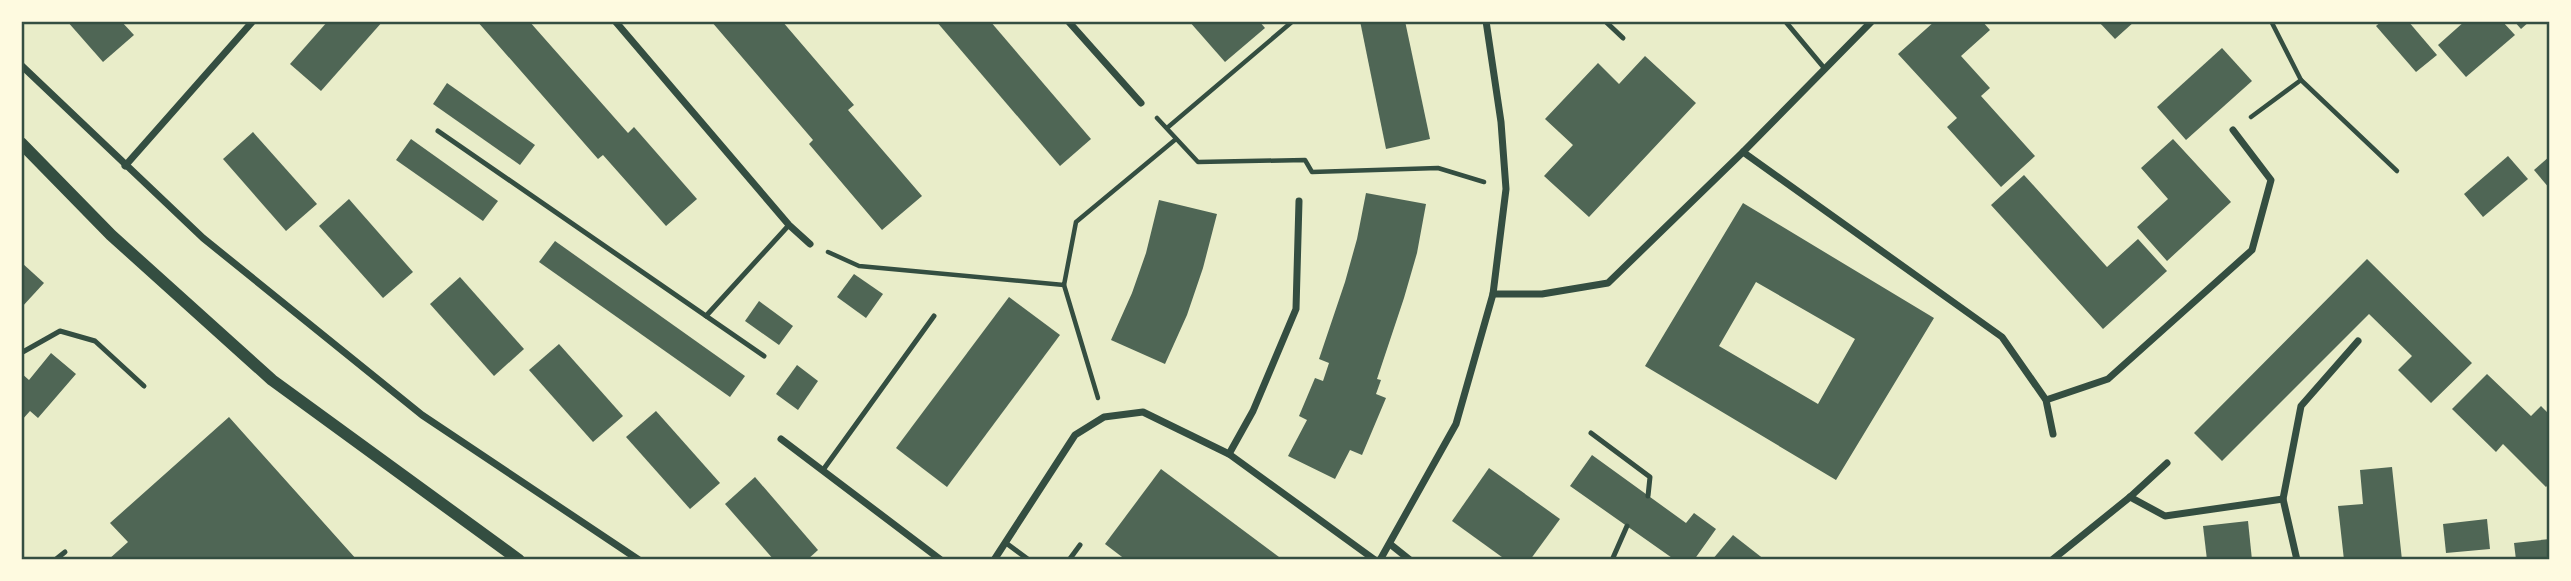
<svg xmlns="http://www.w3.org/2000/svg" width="2571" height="581" font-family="Cabin,sans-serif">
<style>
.building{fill:#4f6655;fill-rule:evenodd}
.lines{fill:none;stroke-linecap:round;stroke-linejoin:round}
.path{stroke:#344e41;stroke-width:4.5}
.service{stroke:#344e41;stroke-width:5}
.minor{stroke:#344e41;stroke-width:7}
.tertiary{stroke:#344e41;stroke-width:12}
.neatline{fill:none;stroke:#344e41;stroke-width:2.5}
</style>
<rect width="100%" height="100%" fill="#e9edc9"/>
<g class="building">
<path d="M67,21H121L134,35L103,62Z"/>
<path d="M328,21H383L321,91L290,64Z"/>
<path d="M477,21H529L628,133L634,127L697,199L666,226L603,155L598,159Z"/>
<path d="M711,21H782L854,105L848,110L922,196L882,230L809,144L813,140Z"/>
<path d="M936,21H990L1091,139L1060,166Z"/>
<path d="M1189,21H1259L1265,28L1225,62Z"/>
<path d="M1360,21H1405L1430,139L1386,149Z"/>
<path d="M1935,21H1982L1990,30L1961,56L1990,88L1981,96L2035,156L2001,187L1947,127L1957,118L1898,54Z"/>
<path d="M2098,21H2135L2115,39Z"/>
<path d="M2382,21H2408L2437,55L2416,72L2376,26Z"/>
<path d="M2465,21H2502L2515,35L2466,77L2438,45Z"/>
<path d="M2514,21H2530L2521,29Z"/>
<path d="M2222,48L2252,81L2186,140L2157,107Z"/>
<path d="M1645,56L1696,103L1589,217L1544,176L1573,145L1545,119L1598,63L1619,84Z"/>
<path d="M447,83L535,145L520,165L433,104Z"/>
<path d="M253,132L317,204L286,231L223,159Z"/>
<path d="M411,139L498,201L483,221L396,160Z"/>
<path d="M2173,139L2231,202L2167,261L2137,227L2168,199L2141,168Z"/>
<path d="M2508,156L2528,179L2483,217L2464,194Z"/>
<path d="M2550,156V189L2534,170Z"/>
<path d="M2024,175L2107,267L2138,239L2167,271L2103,329L1991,205Z"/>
<path d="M1366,193L1426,204L1417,253L1404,298L1377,379L1381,380L1376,394L1386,398L1362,455L1350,450L1335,479L1288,456L1307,420L1299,416L1315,378L1323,381L1329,363L1319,359L1345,282L1357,239Z"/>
<path d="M349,199L413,272L383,298L319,226Z"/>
<path d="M1159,200L1217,214L1203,268L1187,315L1165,364L1111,340L1132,293L1146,253Z"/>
<path d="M1743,203L1934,318L1836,480L1645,366ZM1756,282L1855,339L1818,404L1719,346Z"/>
<path d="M555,241L745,376L730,397L539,262Z"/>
<path d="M2367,259L2472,363L2431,403L2398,370L2412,356L2369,314L2222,461L2194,433Z"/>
<path d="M22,263L44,283L21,308V264Z"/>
<path d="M854,274L883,294L866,318L837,297Z"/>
<path d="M460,277L524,349L494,376L430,304Z"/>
<path d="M1009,297L1060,335L947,487L896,448Z"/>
<path d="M759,301L793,326L779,345L745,321Z"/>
<path d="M559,344L623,416L593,442L529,370Z"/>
<path d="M51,353L76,374L38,418L30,411L21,421V373L29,380Z"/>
<path d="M797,365L818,381L798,410L776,394Z"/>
<path d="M2487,374L2531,416L2541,406L2550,415V483L2546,487L2503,444L2496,452L2452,409Z"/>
<path d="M656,411L720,483L690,509L626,437Z"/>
<path d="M229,417L357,560H108L128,542L110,523Z"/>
<path d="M1592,455L1686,523L1694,513L1716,529L1694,560H1675L1570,486Z"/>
<path d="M2392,467L2402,560H2344L2338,506L2363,504L2360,470Z"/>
<path d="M1489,468L1560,519L1530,560H1506L1452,521Z"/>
<path d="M1161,469L1283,560H1126L1105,544Z"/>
<path d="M755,477L818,550L807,560H774L725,504Z"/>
<path d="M2487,519L2490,549L2446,553L2443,524Z"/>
<path d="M2248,521L2252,560H2207L2203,526Z"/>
<path d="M1733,535L1765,560H1712Z"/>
<path d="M2550,539V560H2516L2514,543Z"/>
</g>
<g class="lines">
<g class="path">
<path d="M2301,80L2397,171"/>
<path d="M2251,117L2301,80L2271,21"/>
<path d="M1157,118L1198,162L1305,160L1312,172L1438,168L1484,182"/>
<path d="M1167,128L1293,21"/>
<path d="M828,252L859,266L1064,285L1076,222L1176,139"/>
<path d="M1064,285L1098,398"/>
</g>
<g class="service">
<path d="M1605,21L1623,38"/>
<path d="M1785,21L1825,69"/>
<path d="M438,131L764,356"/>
<path d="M706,316L789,225"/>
<path d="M21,353L60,331L95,341L144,386"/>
<path d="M1591,433L1650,477L1648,496"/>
<path d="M823,470L934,316"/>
<path d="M1006,543L1029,560"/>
<path d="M55,560L65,552"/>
<path d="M1069,560L1080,545"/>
<path d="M1612,560L1627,526"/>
</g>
<g class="minor">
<path d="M615,21L789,225L810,244"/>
<path d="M1068,21L1141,103"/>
<path d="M21,65L203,238L422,415L639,560"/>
<path d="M1743,152L2002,337L2046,400L2053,434"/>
<path d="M125,166L253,21"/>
<path d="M1493,294H1542L1608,283L1743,152L1872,21"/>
<path d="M2046,400L2108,379L2252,250L2271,180L2233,130"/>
<path d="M781,439L941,560"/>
<path d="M1229,454L1253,411L1296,309L1299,201"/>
<path d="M2130,497L2165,516L2283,499"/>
<path d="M1390,544L1410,560"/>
<path d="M994,560L1075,435L1104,417L1143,412L1229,454L1375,560"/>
<path d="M1380,560L1456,424L1493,294L1506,189L1501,122L1486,21"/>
<path d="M2052,560L2130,497L2167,463"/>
<path d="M2297,560L2283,499L2301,406L2358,341"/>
</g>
<path class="tertiary" d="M21,143L111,235L272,380L519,560"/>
</g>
<rect width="2571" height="581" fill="none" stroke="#fefae0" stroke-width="46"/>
<rect x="23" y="23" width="2525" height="535" class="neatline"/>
</svg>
